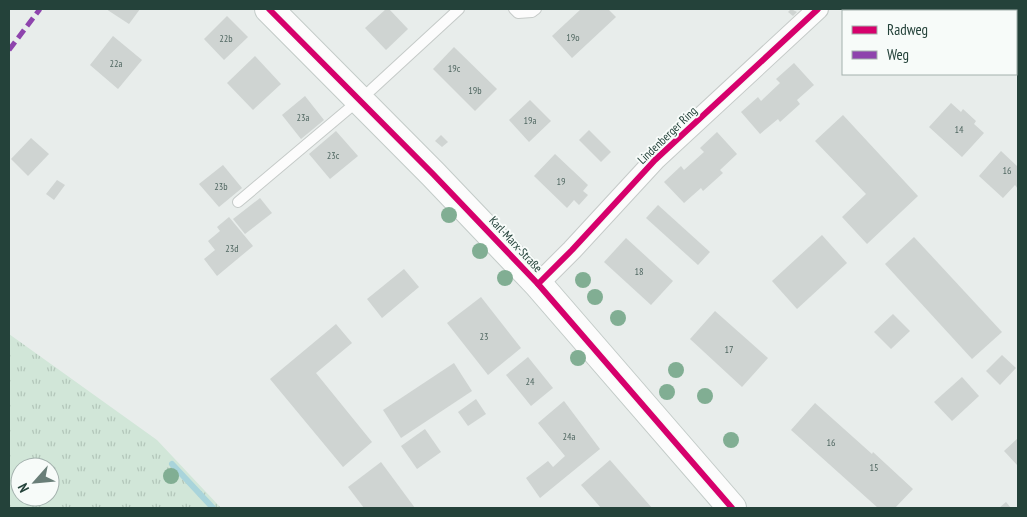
<svg xmlns="http://www.w3.org/2000/svg" width="1027" height="517" font-family="'PT Sans Narrow',sans-serif">
<style>
.grass{fill:url(#grass-tufts);fill-rule:evenodd}
.lines{fill:none;stroke-linecap:round;stroke-linejoin:round}
.stream{stroke:#a9d4db;stroke-width:6}
.building{fill:#cfd4d2}
.lane-casing{stroke:#c5cac8;stroke-width:12}
.street-casing{stroke:#c5cac8;stroke-width:22}
.secondary-casing{stroke:#c3cbc8;stroke-width:30}
.lane{stroke:#fcfcfc;stroke-width:10}
.street{stroke:#fcfcfc;stroke-width:20}
.secondary{stroke:#fcfcfc;stroke-width:28}
.quiet{stroke:#8e44ad;stroke-width:5;stroke-dasharray:10 5;stroke-linecap:butt}
.cycleway-casing{stroke:#f7fbf9;stroke-width:9}
.cycleway{stroke:#d6006c;stroke-width:6}
.tree{fill:#81ae93}
.labels{text-anchor:middle;dominant-baseline:central;stroke-width:4;stroke-linejoin:round;paint-order:stroke}
.number-label{font-size:10px;fill:#506761}
.street-label{font-size:12px;fill:#24423a;stroke:#f7fbf9}
</style>
<defs>
<pattern id="grass-tufts" width="24" height="20" patternUnits="userSpaceOnUse" patternTransform="scale(1.25)"><rect width="24" height="20" fill="#d1e6d8"/><path d="M3 7l-1-3M5 7V3M7 7l1-3M15 17l-1-3M17 17v-4M19 17l1-3" fill="none" stroke="#b3c6ba"/></pattern>
</defs>
<rect width="100%" height="100%" fill="#e8edeb"/>
<path class="grass" d="M9,334L157,440L221,508H9ZM20,467H50V497H20Z"/>
<g class="lines">
<path class="stream" d="M172,464L213,508"/>
</g>
<g class="building">
<path d="M106,9H140L129,24Z"/>
<path d="M386,9H389L408,29L386,50L365,28Z"/>
<path d="M581,9H608L616,17L572,58L552,36Z"/>
<path d="M791,9L797,12L793,16L788,12Z"/>
<path d="M871,9H901L899,11H874Z"/>
<path d="M227,16L248,37L224,60L204,39Z"/>
<path d="M113,36L142,60L118,89L90,65Z"/>
<path d="M454,47L497,89L475,111L433,69Z"/>
<path d="M255,56L281,84L253,110L227,83Z"/>
<path d="M794,63L814,85L797,100L800,104L780,122L778,119L760,134L741,112L758,97L761,101L780,83L776,79Z"/>
<path d="M305,96L324,120L301,139L282,115Z"/>
<path d="M530,100L551,121L529,142L509,120Z"/>
<path d="M951,103L961,112L963,109L976,121L974,124L984,133L962,157L929,127Z"/>
<path d="M843,115L918,196L867,244L842,217L866,194L815,141Z"/>
<path d="M589,130L611,152L601,162L579,140Z"/>
<path d="M336,131L358,156L330,179L309,154Z"/>
<path d="M717,132L737,154L720,170L723,173L703,191L701,188L684,203L664,182L681,166L684,170L704,152L700,148Z"/>
<path d="M441,135L448,142L442,147L435,141Z"/>
<path d="M31,138L49,154L28,176L11,159Z"/>
<path d="M1001,151L1018,167V189L1015,185L1003,198L979,176Z"/>
<path d="M555,154L588,185L583,191L588,195L579,205L574,200L567,208L534,176Z"/>
<path d="M223,165L242,188L219,207L199,184Z"/>
<path d="M57,180L65,185L54,200L46,194Z"/>
<path d="M260,198L272,213L245,234L233,219Z"/>
<path d="M658,205L710,252L698,265L646,218Z"/>
<path d="M229,217L253,246L217,276L204,259L215,250L208,241L220,231L217,227Z"/>
<path d="M822,235L847,263L797,309L772,281Z"/>
<path d="M914,237L1002,332L972,359L885,264Z"/>
<path d="M626,238L673,281L651,305L604,262Z"/>
<path d="M404,269L419,287L382,318L367,299Z"/>
<path d="M481,297L521,348L488,375L447,323Z"/>
<path d="M715,311L768,358L742,387L690,339Z"/>
<path d="M893,314L910,331L891,349L874,332Z"/>
<path d="M336,324L352,343L316,373L372,442L343,467L270,379Z"/>
<path d="M1002,355L1016,368L1000,385L986,371Z"/>
<path d="M528,357L553,388L531,406L506,375Z"/>
<path d="M454,363L472,391L401,438L383,410Z"/>
<path d="M962,377L979,396L952,421L934,402Z"/>
<path d="M476,399L486,414L468,426L458,412Z"/>
<path d="M564,401L600,449L540,498L526,478L548,461L553,467L565,456L538,423Z"/>
<path d="M815,403L872,454L873,452L913,489L895,508H878L791,430Z"/>
<path d="M425,429L441,452L417,469L401,446Z"/>
<path d="M1018,438V466L1004,451Z"/>
<path d="M610,460L652,508H601L581,485Z"/>
<path d="M381,462L415,508H364L348,487Z"/>
<path d="M1006,502L1011,508H999Z"/>
</g>
<g class="lines">
<g class="lane-casing">
<g id="lane">
<path d="M514,9L518,13L532,12L536,9"/>
<path d="M238,202L371,90L459,9"/>
</g>
</g>
<g class="street-casing">
<g id="street">
<path d="M963,9L966,11"/>
<path d="M1016,57L1018,60"/>
<path d="M538,284L572,250L655,160L818,9"/>
</g>
</g>
<g class="secondary-casing">
<path id="secondary" d="M269,9L433,174L538,284L732,508"/>
</g>
<use href="#lane" class="lane"/>
<use href="#street" class="street"/>
<use href="#secondary" class="secondary"/>
<path class="quiet" d="M9,50L40,9"/>
<g class="cycleway-casing">
<g id="cycleway">
<path d="M269,9L433,174L538,284L732,508"/>
<path d="M538,284L572,250L655,160L818,9"/>
</g>
</g>
<use href="#cycleway" class="cycleway"/>
</g>
<g class="tree">
<circle cx="449" cy="215" r="8"/>
<circle cx="480" cy="251" r="8"/>
<circle cx="505" cy="278" r="8"/>
<circle cx="583" cy="280" r="8"/>
<circle cx="595" cy="297" r="8"/>
<circle cx="618" cy="318" r="8"/>
<circle cx="578" cy="358" r="8"/>
<circle cx="676" cy="370" r="8"/>
<circle cx="667" cy="392" r="8"/>
<circle cx="705" cy="396" r="8"/>
<circle cx="731" cy="440" r="8"/>
<circle cx="171" cy="476" r="8"/>
</g>
<g class="labels">
<g class="number-label">
<text x="573" y="37">19o</text>
<text x="226" y="38">22b</text>
<text x="116" y="63">22a</text>
<text x="454" y="68">19c</text>
<text x="475" y="90">19b</text>
<text x="303" y="117">23a</text>
<text x="530" y="120">19a</text>
<text x="959" y="129">14</text>
<text x="333" y="155">23c</text>
<text x="1007" y="170">16</text>
<text x="561" y="181">19</text>
<text x="221" y="186">23b</text>
<text x="232" y="248">23d</text>
<text x="639" y="271">18</text>
<text x="484" y="336">23</text>
<text x="729" y="349">17</text>
<text x="530" y="381">24</text>
<text x="569" y="436">24a</text>
<text x="831" y="442">16</text>
<text x="874" y="467">15</text>
</g>
<g class="street-label">
<text transform="translate(667 135) rotate(-44)">Lindenberger Ring</text>
<text transform="translate(516 244) rotate(47)">Karl-Marx-Straße</text>
</g>
</g>
<rect width="1027" height="517" fill="none" stroke="#24423a" stroke-width="20"/>
<rect x="842" y="10" width="175" height="65" fill="#f7fbf9" stroke="#a3b1ad"/>
<rect x="852" y="26" width="25" height="8" fill="#d6006c" stroke="#a3b1ad"/>
<text x="887" y="35" font-size="15" fill="#24423a">Radweg</text>
<rect x="852" y="51" width="25" height="8" fill="#8e44ad" stroke="#a3b1ad"/>
<text x="887" y="60" font-size="15" fill="#24423a">Weg</text>
<g transform="translate(35 482) rotate(243)"><circle r="24" fill="#f7fbf9" stroke="#a3b1ad"/>
<path d="M0-4L9 19L0 12L-9 19Z" fill="#697e78"/>
<text y="-8" font-size="14" font-weight="bold" text-anchor="middle" fill="#24423a">N</text>
</g>
</svg>
